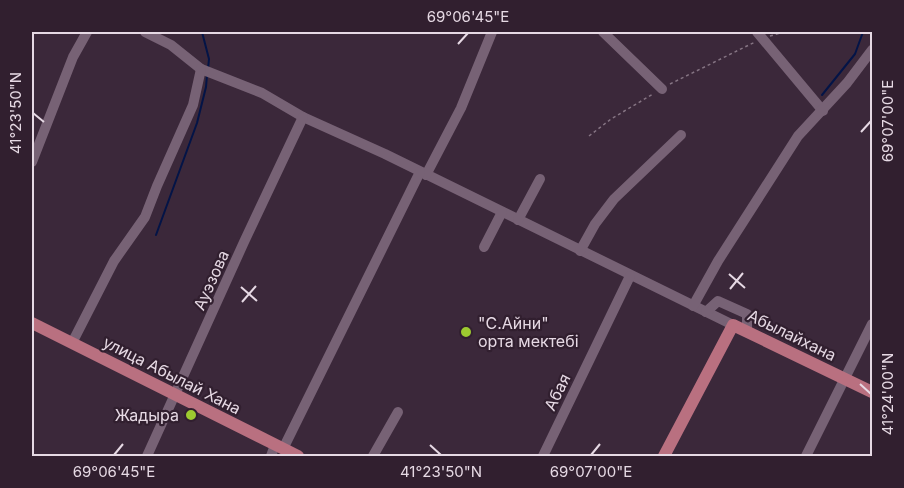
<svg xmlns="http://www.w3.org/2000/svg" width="904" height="488" font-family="Inter,sans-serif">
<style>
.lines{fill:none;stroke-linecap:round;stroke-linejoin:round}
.stream{stroke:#031447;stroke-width:2}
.path{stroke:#857483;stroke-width:1.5;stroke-dasharray:3 3;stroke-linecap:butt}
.minor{stroke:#776275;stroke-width:10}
.major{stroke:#b97080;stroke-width:12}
.ticks{fill:none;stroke:#e6d9e4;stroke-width:2}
.poi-dot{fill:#9dca30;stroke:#311f2f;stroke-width:2}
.labels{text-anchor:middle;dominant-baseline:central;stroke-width:4.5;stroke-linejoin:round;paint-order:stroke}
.street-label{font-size:16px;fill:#e6d9e4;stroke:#311f2f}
.poi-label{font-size:16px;fill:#e6d9e4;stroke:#311f2f;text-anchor:start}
.neatline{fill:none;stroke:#e6d9e4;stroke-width:2}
.ticks-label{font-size:15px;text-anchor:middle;fill:#e6d9e4}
</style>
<rect width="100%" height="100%" fill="#3b283a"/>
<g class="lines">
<g class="stream">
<path d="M202,32L209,59L208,69"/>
<path d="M822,95L855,54L863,32"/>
<path d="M156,235L197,123L206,87L207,75"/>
</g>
<g class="path">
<path d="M770,36L784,32"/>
<path d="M670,84L755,42"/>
<path d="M589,136L611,119L653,94"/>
</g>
<g class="minor">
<path d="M145,32L171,45L201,69L262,93L303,117L385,154L733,325"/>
<path d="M603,32L662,89"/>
<path d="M757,32L823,111"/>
<path d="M32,162L73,57L87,32"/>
<path d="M426,175L461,108L492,32"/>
<path d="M518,220L540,179"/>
<path d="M484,247L502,212"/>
<path d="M580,251L595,224L614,199L681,135"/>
<path d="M693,306L718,261L798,136L847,83L872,50"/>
<path d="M706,312L718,301L747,314V331"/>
<path d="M72,343L114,261L145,217L157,186L193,105L201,69"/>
<path d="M283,449L420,172"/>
<path d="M147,456L244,242L303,117"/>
<path d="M271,456L275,445"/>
<path d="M373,456L398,412"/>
<path d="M543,456L630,276"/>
<path d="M806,456L872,324"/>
</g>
<g class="major">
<path d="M32,323L298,456"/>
<path d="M664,456L733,325L872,392"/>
</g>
</g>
<path class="ticks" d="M458,44L468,33M33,113L44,122M861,132L871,121M729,274L745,288M241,287L257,301M730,289L743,273M242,302L256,286M860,384L871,394M430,445L441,455M114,455L123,444M591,455L600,444"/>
<g class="poi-dot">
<circle cx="466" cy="332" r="6"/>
<circle cx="191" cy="415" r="6"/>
</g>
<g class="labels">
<g class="street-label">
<text transform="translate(211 280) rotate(-66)">Ауэзова</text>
<text transform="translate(792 335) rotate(26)">Абылайхана</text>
<text transform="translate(172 375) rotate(27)">улица Абылай Хана</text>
<text transform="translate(557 392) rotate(-64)">Абая</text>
</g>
<g class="poi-label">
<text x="478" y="323">"С.Айни"<tspan x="478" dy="18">орта мектебі</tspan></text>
<text x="179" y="415" text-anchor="end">Жадыра</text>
</g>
</g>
<rect width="904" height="488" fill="none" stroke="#311f2f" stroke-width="66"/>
<rect x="33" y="33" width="838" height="422" class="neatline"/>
<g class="ticks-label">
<text x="468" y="22">69°06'45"E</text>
<text transform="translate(16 113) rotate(-90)" y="5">41°23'50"N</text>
<text transform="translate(888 121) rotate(-90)" y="5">69°07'00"E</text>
<text transform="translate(888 394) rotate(-90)" y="5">41°24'00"N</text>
<text x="114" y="477">69°06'45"E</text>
<text x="441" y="477">41°23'50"N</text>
<text x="591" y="477">69°07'00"E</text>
</g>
</svg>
